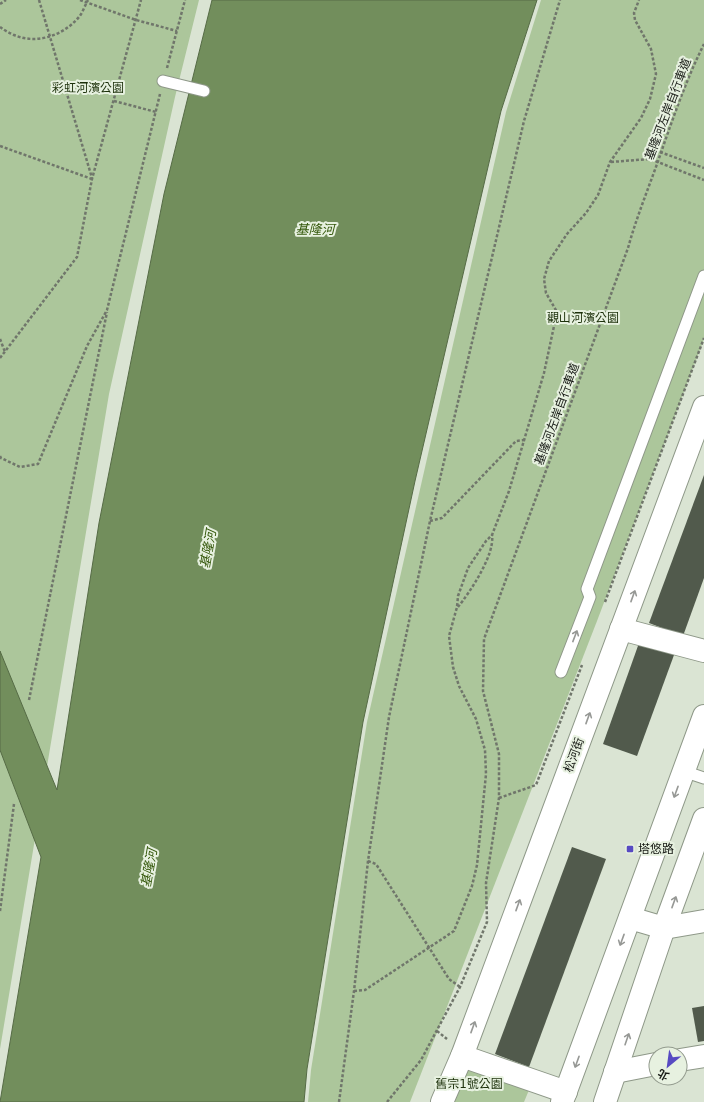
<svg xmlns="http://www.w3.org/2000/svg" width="704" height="1102" font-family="'DejaVu Sans','Noto Sans TC',sans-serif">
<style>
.green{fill:#acc69b}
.water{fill:#728e5c;stroke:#566b46}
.building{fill:#515a4c}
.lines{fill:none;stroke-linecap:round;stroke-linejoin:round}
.lane-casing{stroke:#8e9888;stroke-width:13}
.street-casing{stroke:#8e9888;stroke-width:24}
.secondary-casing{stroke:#8e9888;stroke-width:24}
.path{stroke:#70766b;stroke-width:2.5;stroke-dasharray:3 2;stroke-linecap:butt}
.lane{stroke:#fff;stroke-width:11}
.street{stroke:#fff;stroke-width:22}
.secondary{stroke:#fff;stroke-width:22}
.oneway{stroke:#969895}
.poi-dot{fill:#574ac2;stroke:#e7f1e0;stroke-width:1.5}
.labels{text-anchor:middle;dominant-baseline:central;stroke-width:4;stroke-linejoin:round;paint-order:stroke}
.park-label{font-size:12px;fill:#1c300a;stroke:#e7f1e0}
.street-label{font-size:12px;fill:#161914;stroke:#e7f1e0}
.poi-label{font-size:12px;fill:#161914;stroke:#e7f1e0;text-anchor:start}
.water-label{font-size:13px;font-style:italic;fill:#34580b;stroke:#e7f1e0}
</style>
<rect width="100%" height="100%" fill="#dae4d3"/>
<g class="green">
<path d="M0,0H199L175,97L109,394L0,1049Z"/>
<path d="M541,0H704V339L597,621L410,1102H308L311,1070L367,722L506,112Z"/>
<path d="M458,1060L529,1090L524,1102H441Z"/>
</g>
<path class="water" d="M212,0H537L501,111L415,481L363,722L307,1069L304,1102H0L41,857L0,750V651L57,790L99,523L164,194Z"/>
<g class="building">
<path d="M704,475V578L683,636L649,623Z"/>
<path d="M639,643L674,655L637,756L603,744Z"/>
<path d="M572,847L606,859L529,1067L495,1054Z"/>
<path d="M704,1006V1041L698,1042L692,1008Z"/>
</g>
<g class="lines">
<g class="lane-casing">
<g id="lane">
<path d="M163,81L204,91"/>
<path d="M561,672L590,597L587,589L704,276"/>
<path d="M683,771L704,778"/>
</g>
</g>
<g class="street-casing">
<g id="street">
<path d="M621,629L704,651"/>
<path d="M630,918L664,928L704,921"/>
<path d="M462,1056L566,1092"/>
<path d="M680,1060L704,1056"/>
<path d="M615,1072L656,1064"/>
<path d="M442,1102L462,1056L704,407"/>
</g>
</g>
<g class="secondary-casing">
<g id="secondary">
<path d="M562,1102L704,716"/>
<path d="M605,1102L664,928L704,819"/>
</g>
</g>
<g class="path">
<path d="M39,0L92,178"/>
<path d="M80,0L136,20L177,31"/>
<path d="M0,4L6,0"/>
<path d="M0,27C4,30 9,33 14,35C37,45 64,35 79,17C83,12 85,5 88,0"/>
<path d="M167,68L185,0"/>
<path d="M114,101L156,112"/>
<path d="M0,146L92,179"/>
<path d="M660,152L704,168"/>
<path d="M611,162L650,159L704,180"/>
<path d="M0,339L5,352"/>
<path d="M0,358L77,257L92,179L141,0"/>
<path d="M0,456L1,458L20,467L38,464L87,346L107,310L160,94"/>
<path d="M430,521L442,518L516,441L525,440"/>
<path d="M605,602L704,338"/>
<path d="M458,607C470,592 495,555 492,535"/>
<path d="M29,700L107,312"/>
<path d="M499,798L536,785L582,665"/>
<path d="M368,861L376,864L449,979L460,987"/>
<path d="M0,911L14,804"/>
<path d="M354,991L365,990L454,931L472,886L477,865L486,774L485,750L476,719L459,686L453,667L449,636L457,607L458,596L468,568L486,541L492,535L509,491L544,373L557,312L546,293L544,279L549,261L567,234L586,213L598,195L610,162L641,118L650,99L656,74L651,49L635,20L634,13L639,0"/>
<path d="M437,1031L447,1039"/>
<path d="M339,1102L354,991L368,861L389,717L430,521L524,121L560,0"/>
<path d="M387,1102L421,1060L460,987L487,922L486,883L499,798V754L483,691L484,639L628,248C636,219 647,192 657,164C671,124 685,82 704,44"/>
</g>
<use href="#lane" class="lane"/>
<use href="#street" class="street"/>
<use href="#secondary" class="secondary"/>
</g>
<defs><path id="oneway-shaft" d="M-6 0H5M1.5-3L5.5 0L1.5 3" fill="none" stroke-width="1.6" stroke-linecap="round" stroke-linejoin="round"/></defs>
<g class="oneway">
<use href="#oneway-shaft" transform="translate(633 596) rotate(-70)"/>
<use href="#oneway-shaft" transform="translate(575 636) rotate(-69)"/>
<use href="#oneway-shaft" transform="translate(588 718) rotate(-70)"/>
<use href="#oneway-shaft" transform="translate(676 792) rotate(110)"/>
<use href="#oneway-shaft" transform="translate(674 902) rotate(-70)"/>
<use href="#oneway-shaft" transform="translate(518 905) rotate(-70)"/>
<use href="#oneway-shaft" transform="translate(622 940) rotate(110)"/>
<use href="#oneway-shaft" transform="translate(473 1027) rotate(-70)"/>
<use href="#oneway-shaft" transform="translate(627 1039) rotate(-71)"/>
<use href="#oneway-shaft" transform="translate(577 1062) rotate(110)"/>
</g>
<rect class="poi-dot" x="626" y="845" width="8" height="8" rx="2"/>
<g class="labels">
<g class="park-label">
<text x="88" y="88">彩虹河濱公園</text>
<text x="583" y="318">觀山河濱公園</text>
<text x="469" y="1084">舊宗1號公園</text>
</g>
<g class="street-label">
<text transform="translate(668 109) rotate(-69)">基隆河左岸自行車道</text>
<text transform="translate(557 414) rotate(-70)">基隆河左岸自行車道</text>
<text transform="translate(574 755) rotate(-70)">松河街</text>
</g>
<g class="poi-label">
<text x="638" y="849">塔悠路</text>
</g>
<g class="water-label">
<text x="315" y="229">基隆河</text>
<text transform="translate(208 549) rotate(-80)">基隆河</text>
<text transform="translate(149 868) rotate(-80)">基隆河</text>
</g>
</g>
<g transform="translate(668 1066) rotate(209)"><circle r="19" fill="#e7f1e0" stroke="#939b8e"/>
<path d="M0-3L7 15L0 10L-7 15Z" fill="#574ac2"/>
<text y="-6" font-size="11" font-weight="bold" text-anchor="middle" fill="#161914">北</text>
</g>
</svg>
